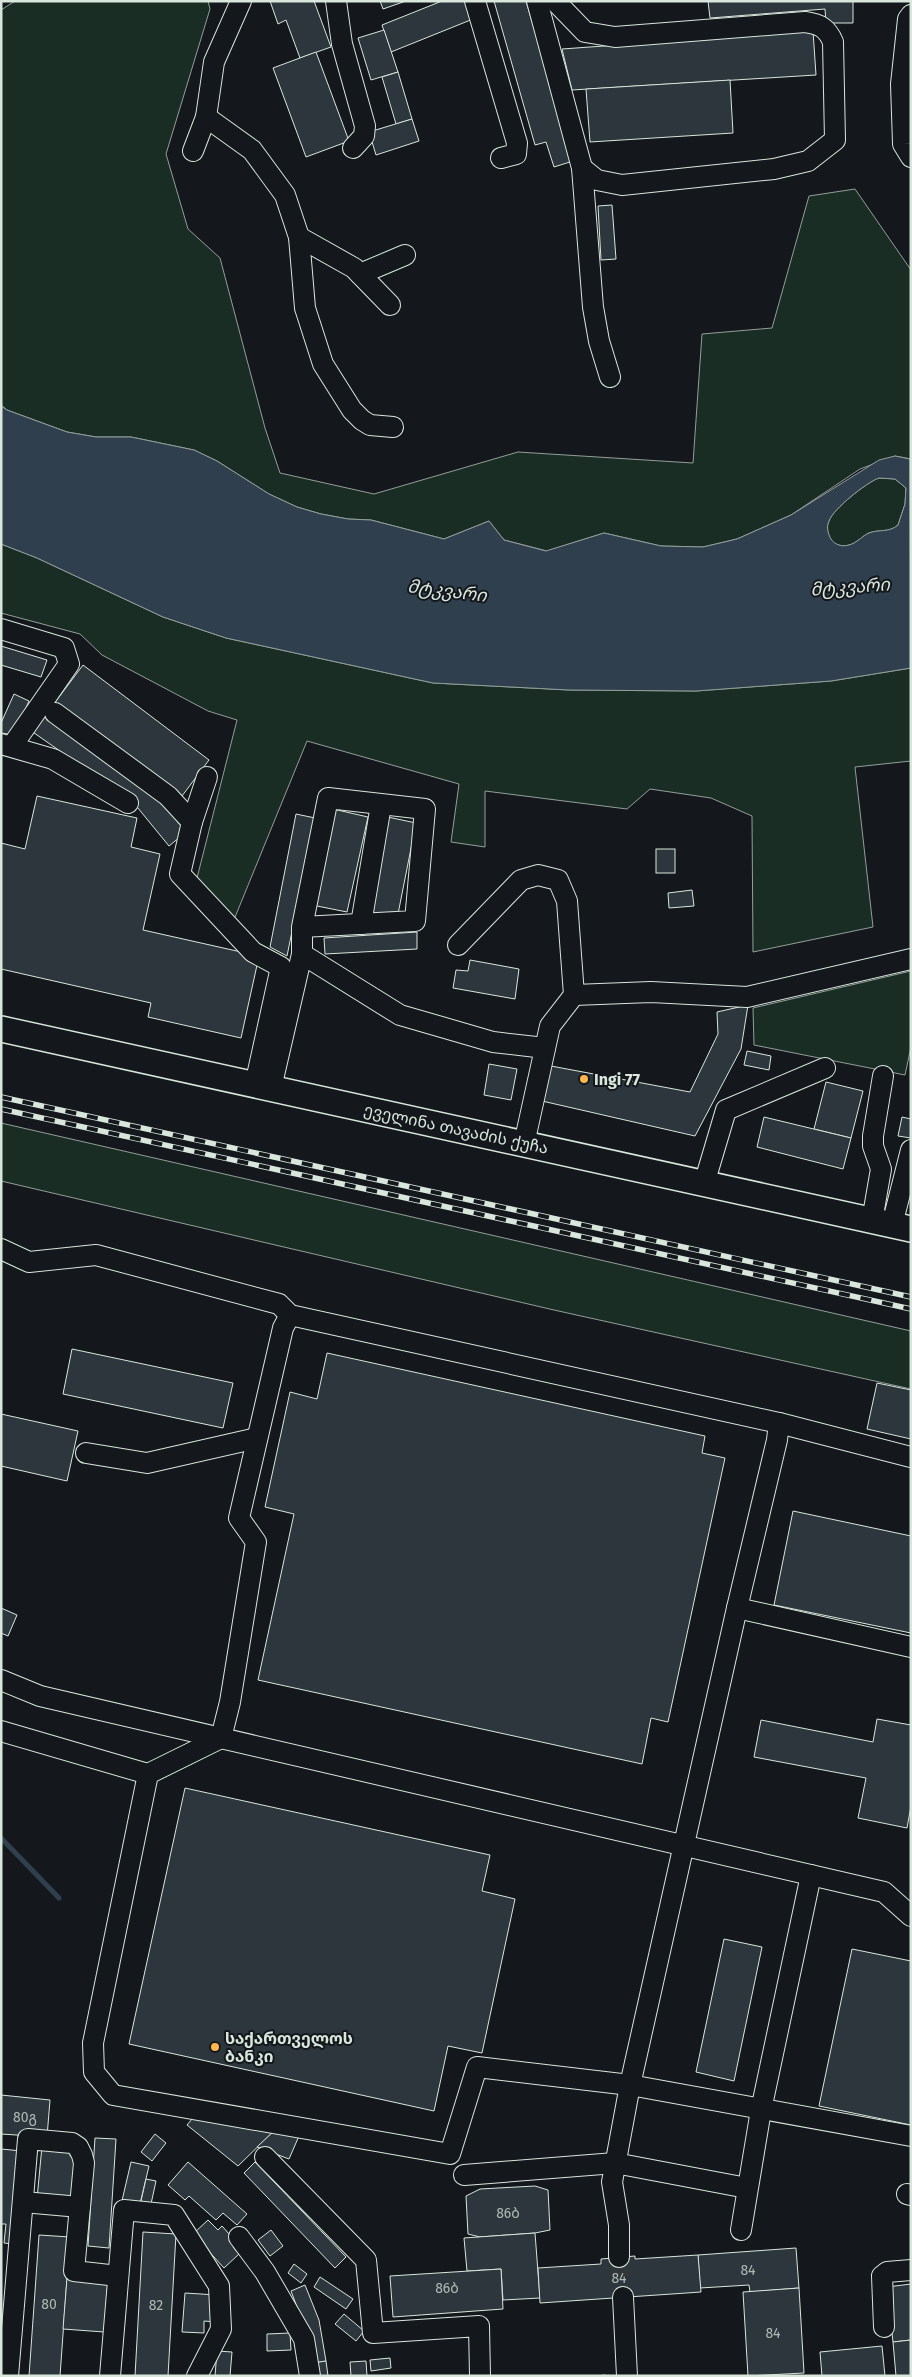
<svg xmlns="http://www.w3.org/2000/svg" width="912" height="2377" font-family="'Fira Sans','Noto Sans Georgian',sans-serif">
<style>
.green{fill:#1a2d24;stroke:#939e99}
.water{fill:#2f3f4d;stroke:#939e99;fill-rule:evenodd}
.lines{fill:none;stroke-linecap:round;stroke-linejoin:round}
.stream{stroke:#2f3f4d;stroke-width:5}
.building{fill:#2c363c;stroke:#d8e6dc}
.minor-tunnel{stroke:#313739;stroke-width:20;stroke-dasharray:20 10;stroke-linecap:butt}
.minor-casing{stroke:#d8e6dc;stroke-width:22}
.major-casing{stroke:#d8e6dc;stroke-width:28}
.path{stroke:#9da8a2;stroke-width:3;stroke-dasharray:4 2.5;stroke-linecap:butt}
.minor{stroke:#14181c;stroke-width:20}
.major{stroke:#14181c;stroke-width:25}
.rail-casing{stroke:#d8e6dc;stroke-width:5.5}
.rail{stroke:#14181c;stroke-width:4;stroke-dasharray:11;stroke-linecap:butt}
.poi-dot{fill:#ffb74d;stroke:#14181c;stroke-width:2}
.labels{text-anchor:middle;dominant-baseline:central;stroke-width:4;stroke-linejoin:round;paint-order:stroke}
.number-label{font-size:14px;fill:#adbab4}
.poi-label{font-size:16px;font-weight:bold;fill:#d8e6dc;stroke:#14181c;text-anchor:start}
.street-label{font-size:16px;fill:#d8e6dc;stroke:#14181c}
.water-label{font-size:18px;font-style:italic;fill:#d8e6dc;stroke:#14181c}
</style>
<rect width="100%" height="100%" fill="#14181c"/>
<g class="green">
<path d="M15,1H208L210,9L166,154L188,229L220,258L265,428L280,473L374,494L518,452L693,463L702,334L772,328L809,196L855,189L911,270V459L895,456L860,469L791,515L737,539L703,547L661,546L604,533L547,551L504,540L489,521L444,539L371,520L348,519L321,514L297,507L269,494L217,461L194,450L131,437H96L67,432L7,410L1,405V10Z"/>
<path d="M879,478L895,479L906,488L905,504L898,525C889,533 879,529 869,533C862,536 857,543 849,545C842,547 835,545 831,540C828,534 826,527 829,521C833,509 867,482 879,478Z"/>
<path d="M1,544L37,558L163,617L226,638L433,683L569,690L696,691L831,681L911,668V761L855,767L873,927L753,952L752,816L711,798L650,789L627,809L485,791V847L451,842L459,784L307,741L231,927L197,878L237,720L208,711L102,655L80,634L1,613Z"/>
<path d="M911,971V1047L905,1075L754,1045L753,1008Z"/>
<path d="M1,1123L911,1331V1389L554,1310L1,1181Z"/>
</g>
<path class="water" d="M1,406L7,410L67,432L96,437H131L194,450L217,461L269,494L297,507L321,514L348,519L371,520L444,539L489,521L504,540L546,551L604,533L661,546L703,547L737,539L791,515L879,460L895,456L910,459L911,668L831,681L696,691L569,690L433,683L226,638L163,617L37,558L1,544ZM879,478L895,479L906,488L905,504L898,525C889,533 879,529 869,533C862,536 857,543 849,545C842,547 835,545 831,539C828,534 826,527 829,521C833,509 867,482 879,478Z"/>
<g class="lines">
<path class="stream" d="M1,1838L59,1898"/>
</g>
<g class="building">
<path d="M270,1H314L331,47L300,58L286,20L278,24Z"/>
<path d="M380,1H406L383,9Z"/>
<path d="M442,1H466L473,19L391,52L382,25Z"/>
<path d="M494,1H526L573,161L554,167L546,142L535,145Z"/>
<path d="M708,1H853V23H826L825,9L710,18Z"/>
<path d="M384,30L398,72L371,80L358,38Z"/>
<path d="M813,31L816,75L572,90L562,49Z"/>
<path d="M316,52L349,141L306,157L273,68Z"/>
<path d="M398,72L412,119L396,124L382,77Z"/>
<path d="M730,80L733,133L590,142L586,89Z"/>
<path d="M412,119L419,141L376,155L369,132Z"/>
<path d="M612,205L616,259L601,260L598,206Z"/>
<path d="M1,646L47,660L41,677L1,665Z"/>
<path d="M83,665L209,760L179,800L53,705Z"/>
<path d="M14,694L29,701L14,735L1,733V723Z"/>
<path d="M39,711L150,788L186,832L169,846L133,802L27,728Z"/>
<path d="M37,796L137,818L131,847L160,854L143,930L259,956L241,1038L148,1017L151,1003L1,969V843L25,849Z"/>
<path d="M333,809L368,817L347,912L312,905Z"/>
<path d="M296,814L315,818L287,956L270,947Z"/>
<path d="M383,816L416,823L397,919L363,912Z"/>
<rect x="656" y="849" width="19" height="24"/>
<path d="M692,890L694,906L669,908L668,893Z"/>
<path d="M417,932V949L325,954L324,938Z"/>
<path d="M470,960L519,969L515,999L453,988L456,970L468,971Z"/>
<path d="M748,1005L741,1049L695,1136L542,1101L551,1066L690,1092L718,1034L717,1012Z"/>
<path d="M747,1051L771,1056L769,1070L744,1065Z"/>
<path d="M489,1064L517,1069L511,1100L484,1095Z"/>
<path d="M826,1082L863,1091L851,1138L814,1129Z"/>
<path d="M764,1117L851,1138L843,1169L757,1147Z"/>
<path d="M902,1117L911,1119V1138L898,1136Z"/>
<path d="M72,1349L233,1383L223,1428L63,1394Z"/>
<path d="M327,1353L705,1436L702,1453L725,1458L668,1722L651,1718L642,1764L258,1680L294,1514L265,1507L290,1392L317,1399Z"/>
<path d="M877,1383L911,1390V1439L867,1429Z"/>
<path d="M1,1414L78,1431L67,1481L1,1466Z"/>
<path d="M793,1511L911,1536V1633L774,1605Z"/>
<path d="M1,1608L17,1615L8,1636L1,1633Z"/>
<path d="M877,1719L911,1725V1806L907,1828L858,1818L866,1778L754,1757L761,1720L873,1742Z"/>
<path d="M185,1788L490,1855L482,1891L515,1899L482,2053L448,2046L434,2111L129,2044Z"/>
<path d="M724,1939L762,1947L734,2081L696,2072Z"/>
<path d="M852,1949L911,1961V2125L819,2106Z"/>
<path d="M1,2095L50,2100L47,2137L1,2134Z"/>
<path d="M197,2113L276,2129L238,2166L187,2125Z"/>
<path d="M276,2129L299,2136L289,2159L257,2147Z"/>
<path d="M155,2134L166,2143L152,2161L141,2152Z"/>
<path d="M95,2138L116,2139L109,2248L88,2246Z"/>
<path d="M42,2146L71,2149L70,2156L78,2157L73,2203L37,2199Z"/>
<path d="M1,2149L22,2151L13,2244L4,2243L6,2224H1Z"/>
<path d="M131,2162L149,2166L139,2208L121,2205Z"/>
<path d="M188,2162L247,2214L237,2225L223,2213L216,2220L189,2196L185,2200L168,2185Z"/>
<path d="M255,2162L346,2257L335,2268L244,2173Z"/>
<path d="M146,2179L156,2181L151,2204L141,2201Z"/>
<path d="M535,2186L548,2190L550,2230L535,2233L480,2237L468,2234L466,2196L480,2189Z"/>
<path d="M208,2220L218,2230L222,2226L237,2243L233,2247L239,2254L224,2268L193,2234Z"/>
<path d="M271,2230L283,2246L270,2256L258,2240Z"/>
<path d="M143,2232L176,2234L168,2376H135Z"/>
<path d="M535,2233L540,2298L503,2300L501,2269L467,2271L464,2238Z"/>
<path d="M39,2235L70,2237L60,2376H29Z"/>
<path d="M796,2248L799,2288L750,2292L749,2285L700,2288L698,2255Z"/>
<path d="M698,2255L701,2292L540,2303L538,2268L601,2264V2259L635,2256V2259Z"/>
<path d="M294,2264L307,2274L301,2283L288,2273Z"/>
<path d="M501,2269L503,2309L393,2317L390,2276Z"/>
<path d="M320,2277L353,2299L346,2309L314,2287Z"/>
<path d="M67,2278L108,2281L104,2332L63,2329Z"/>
<path d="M911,2284V2340L893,2342L887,2287Z"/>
<path d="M305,2285L319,2320L326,2361L310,2364L303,2323L291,2291Z"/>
<path d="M799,2288L804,2373L748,2376L743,2292Z"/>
<path d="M185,2293L217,2295L216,2322L204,2321V2333L182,2332Z"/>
<path d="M344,2314L364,2331L356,2341L335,2324Z"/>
<path d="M290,2333L291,2350L267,2351V2334Z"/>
<path d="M911,2340V2376H896L893,2342Z"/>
<path d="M882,2346L885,2376H822L820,2352Z"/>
<path d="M217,2351L232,2352L230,2376H215Z"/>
<path d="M390,2358L391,2368L371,2371L370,2360Z"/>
<path d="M326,2361L328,2376H315L313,2363Z"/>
<path d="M366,2361L367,2376H351L350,2362Z"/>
</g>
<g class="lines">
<path class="minor-tunnel" d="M619,2257L623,2297"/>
<g class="minor-casing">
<g id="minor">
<path d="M336,1L342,44L365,126L364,136L353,148"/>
<path d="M475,1L517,143L516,154L501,158"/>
<path d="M537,1L582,168L593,307L599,341L610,377"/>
<path d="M555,1L585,32L615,37L805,22C820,24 827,28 833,42L835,140L808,161L774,169L622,185L597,180L582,168"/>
<path d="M911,15L908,19L901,84L903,144L911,157"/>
<path d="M206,117L252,150L285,195L299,237L305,308L323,364L352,410L362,420L370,425L393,427"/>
<path d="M193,151L206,117L214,62L241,1"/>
<path d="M299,237L354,268L390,305"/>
<path d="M360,274L405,255"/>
<path d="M1,629L64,648L69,664L12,746"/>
<path d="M55,713L168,796L192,822L180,874L253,952L281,967L255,1085"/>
<path d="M1,744L53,759L128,803"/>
<path d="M192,822L207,777"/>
<path d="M361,924L381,805"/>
<path d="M458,945L521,880L538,875L558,880L567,901L574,995L550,1026L524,1144"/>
<path d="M302,954L400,1015L493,1042L545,1048"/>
<path d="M574,995L651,992L747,997L911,959"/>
<path d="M271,1088L302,954V927L328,798L425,809L415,921L302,927"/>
<path d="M704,1184L726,1110L825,1068"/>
<path d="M872,1221L881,1169L873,1146V1136L883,1076"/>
<path d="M892,1225L911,1150"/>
<path d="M1,1249L29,1262L96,1255L279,1304L290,1315L779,1423L911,1457"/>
<path d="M86,1453L147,1463L257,1438"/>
<path d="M737,1608L911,1647"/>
<path d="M1,1680L40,1696L884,1892L911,1916"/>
<path d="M1,1731L148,1774L93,2043L94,2072L113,2095L450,2154L477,2067L630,2085L911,2136"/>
<path d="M148,1774L221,1738L230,1702L256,1542L239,1518L283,1328L290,1315"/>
<path d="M265,2157L366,2260L373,2333L479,2326L480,2376"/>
<path d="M464,2175L615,2163L747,2188"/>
<path d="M907,2194L911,2195"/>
<path d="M23,2202L80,2207"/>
<path d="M741,2230L761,2110L811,1875"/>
<path d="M239,2237L265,2272L304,2339L310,2376"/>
<path d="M619,2257V2225L612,2182L630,2085L737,1608L777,1440L779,1423"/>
<path d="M623,2297L627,2376"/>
<path d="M884,2327L882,2276L887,2272L911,2270"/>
<path d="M8,2376L28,2139L72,2143L78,2147L82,2155L84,2163L74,2271L118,2276"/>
<path d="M110,2376L124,2210L174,2215L219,2286L221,2329L197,2376"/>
</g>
</g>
<g class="major-casing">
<path id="major" d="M1,1029L911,1229"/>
</g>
<path class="path" d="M602,2376H609"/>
<use href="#minor" class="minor"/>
<use href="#major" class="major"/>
<g class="rail-casing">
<g id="rail">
<path d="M1,1097L911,1297"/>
<path d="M1,1109L911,1309"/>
</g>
</g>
<use href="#rail" class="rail"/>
</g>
<g class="poi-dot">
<circle cx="584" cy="1079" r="5"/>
<circle cx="215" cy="2047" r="5"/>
</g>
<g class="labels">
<g class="number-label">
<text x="25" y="2117">80გ</text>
<text x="508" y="2213">86ბ</text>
<text x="748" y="2270">84</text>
<text x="619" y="2278">84</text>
<text x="447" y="2288">86ბ</text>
<text x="49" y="2304">80</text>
<text x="156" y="2305">82</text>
<text x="773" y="2333">84</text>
</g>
<g class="poi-label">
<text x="594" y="1079">Ingi 77</text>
<text x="225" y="2038">საქართველოს<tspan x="225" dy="18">ბანკი</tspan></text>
</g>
<g class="street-label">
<text transform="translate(456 1129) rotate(12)">ეველინა თავაძის ქუჩა</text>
</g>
<g class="water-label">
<text transform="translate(850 587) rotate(-4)">მტკვარი</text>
<text transform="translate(447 591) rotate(7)">მტკვარი</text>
</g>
</g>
<rect width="912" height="2377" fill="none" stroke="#d8e6dc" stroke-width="5"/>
</svg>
